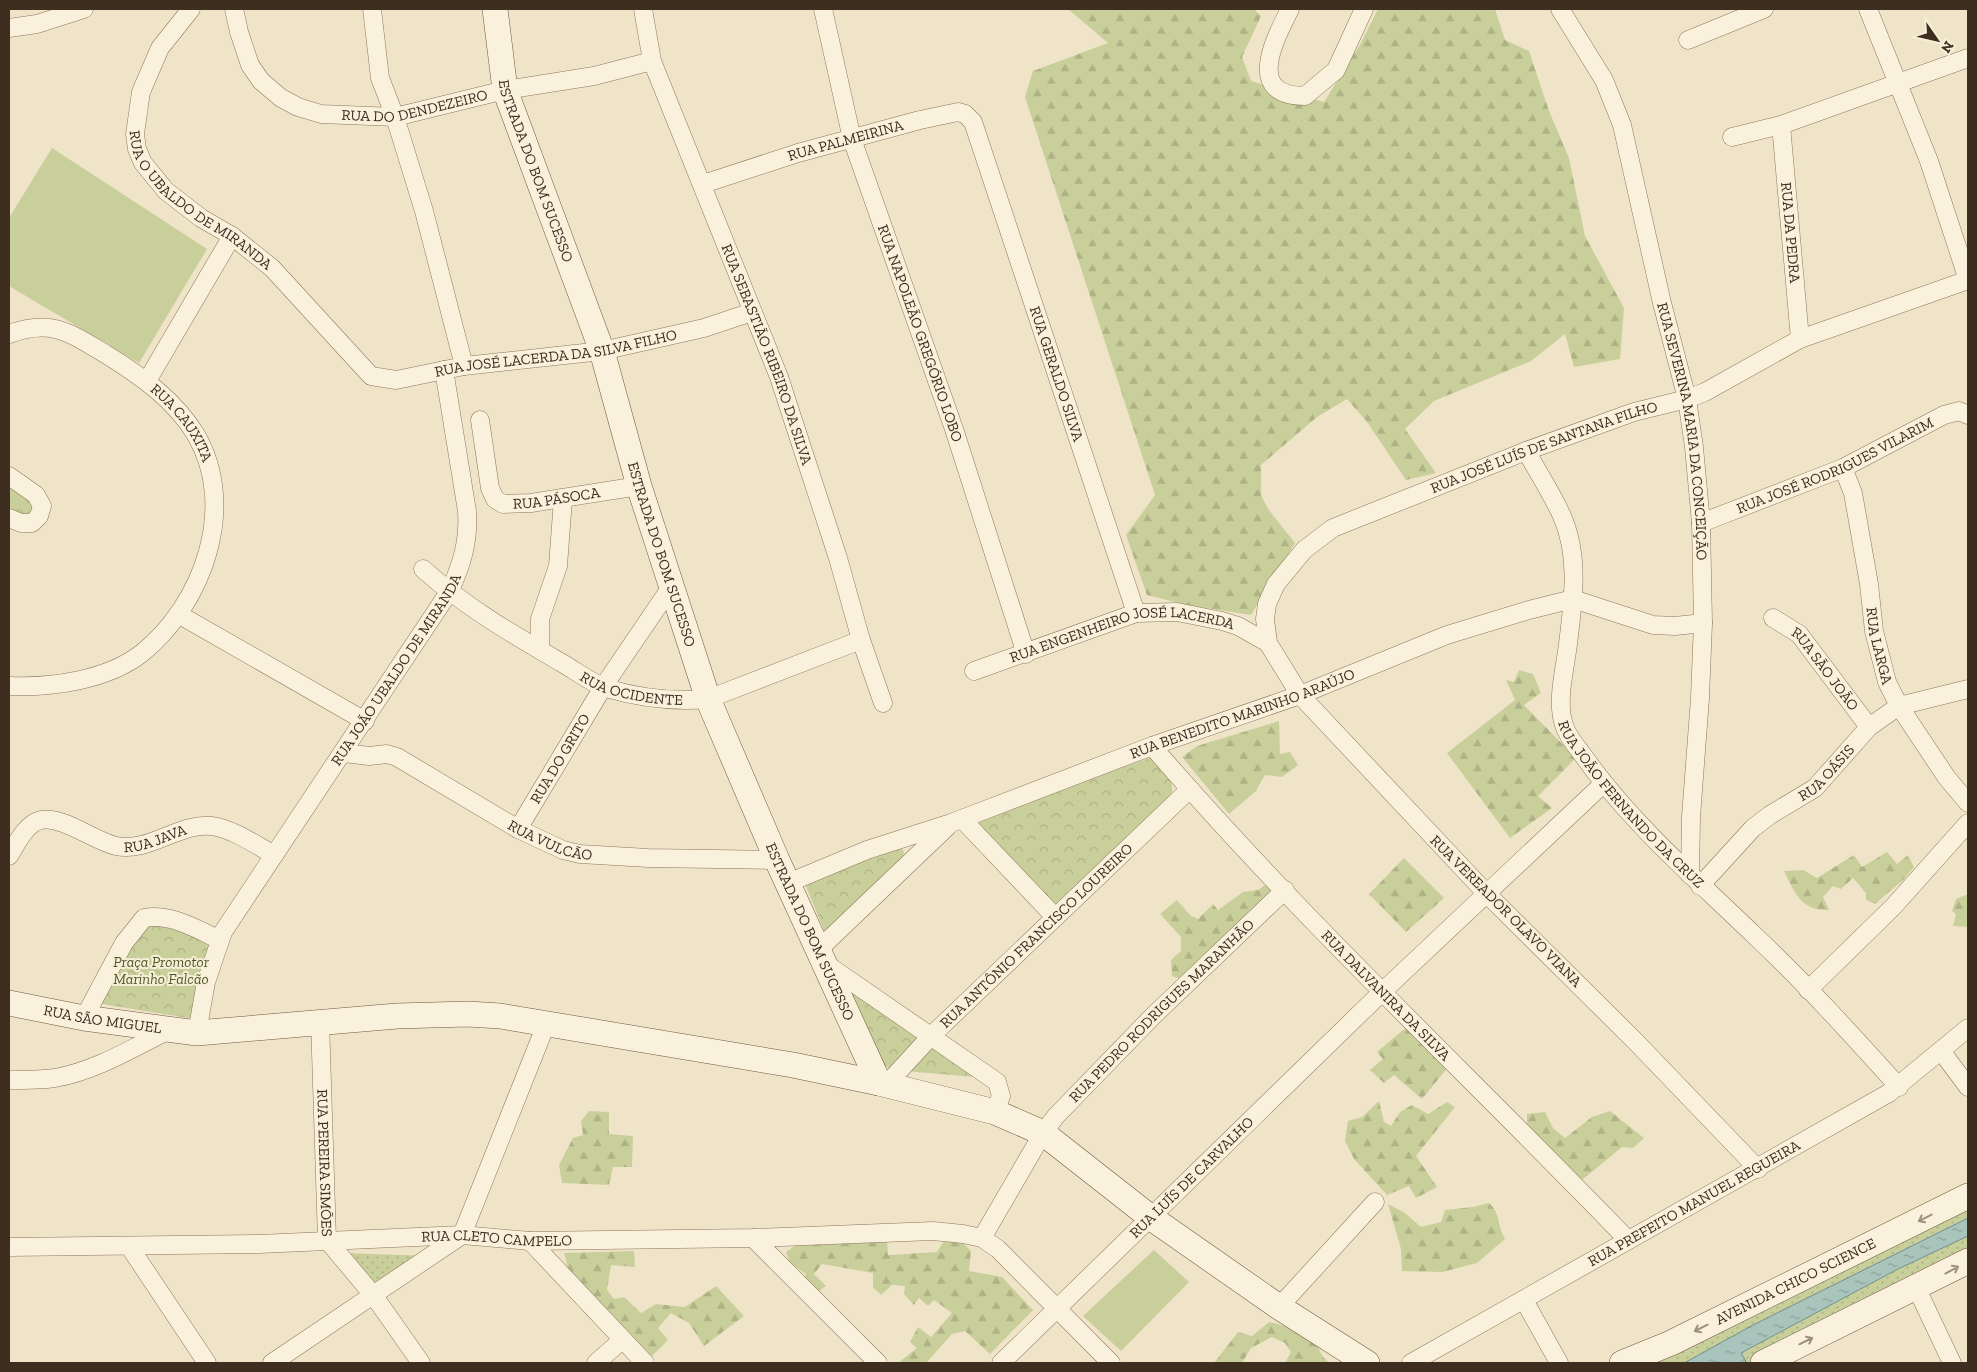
<svg xmlns="http://www.w3.org/2000/svg" width="1977" height="1372" font-family="'Zilla Slab',serif">
<style>
.grass{fill:url(#grass-dots)}
.forest{fill:url(#forest-firs)}
.park{fill:url(#park-crowns)}
.garden{fill:#c9cf9b}
.water{fill:url(#water-ripples);stroke:#6f938a}
.lines{fill:none;stroke-linecap:round;stroke-linejoin:round}
.street-casing{stroke:#8d765c;stroke-width:19}
.secondary-casing{stroke:#6f573f;stroke-width:26}
.street{stroke:#faf1dc;stroke-width:18}
.secondary{stroke:#faf1dc;stroke-width:25}
.oneway{stroke:#9c907e}
.labels{text-anchor:middle;dominant-baseline:central;stroke-width:4;stroke-linejoin:round;paint-order:stroke}
.street-label{font-size:15px;fill:#3d2e20;stroke:#f7eed8}
.park-label{font-size:15px;font-style:italic;fill:#4d5a26;stroke:#f7eed8}
</style>
<defs>
<pattern id="grass-dots" width="8" height="8" patternUnits="userSpaceOnUse" patternTransform="scale(1.25)"><rect width="8" height="8" fill="#c9cf9b"/><path d="M2 2h.1M6 6h.1" fill="none" stroke="#aeb285" stroke-width="1.8" stroke-linecap="round"/></pattern>
<pattern id="forest-firs" width="22" height="20" patternUnits="userSpaceOnUse" patternTransform="scale(1.25)"><rect width="22" height="20" fill="#c9cf9b"/><path d="M5 1l3.5 6h-7zM16 11l3.5 6h-7z" fill="#aeb285"/></pattern>
<pattern id="park-crowns" width="20" height="18" patternUnits="userSpaceOnUse" patternTransform="scale(1.25)"><rect width="20" height="18" fill="#c9cf9b"/><path d="M2 6a3 3 0 1 1 6 0M12 15a3 3 0 1 1 6 0" fill="none" stroke="#aeb285"/></pattern>
<pattern id="water-ripples" width="26" height="14" patternUnits="userSpaceOnUse" patternTransform="scale(1.25)"><rect width="26" height="14" fill="#a9c4bc"/><path d="M2 4q2-2 4 0t4 0M15 11q2-2 4 0t4 0" fill="none" stroke="#8ba098"/></pattern>
</defs>
<rect width="100%" height="100%" fill="#f0e4c8"/>
<g class="grass">
<path d="M1968,1202V1255L1750,1363H1651Z"/>
<path d="M340,1253L433,1256L369,1292Z"/>
</g>
<g class="forest">
<path d="M1068,9H1254L1261,16L1242,57L1251,81L1324,102L1361,43L1378,9H1495L1505,40L1529,51L1549,111L1569,158L1585,236L1624,308L1620,359L1574,367L1565,334L1531,361L1434,401L1405,429L1436,473L1406,480L1367,422L1347,399L1317,417L1261,465V495L1268,509L1295,543L1251,615L1187,605L1147,595L1126,535L1155,495L1025,97L1033,71L1108,43Z"/>
<path d="M1519,670L1533,674L1541,693L1524,705L1576,758L1538,796L1552,808L1510,838L1447,753L1515,700L1506,680L1514,682Z"/>
<path d="M1279,721L1280,754L1290,752L1298,765L1282,777L1265,775L1256,791L1229,814L1182,757L1197,746Z"/>
<path d="M1887,852L1897,864L1908,855L1914,867L1904,879L1875,904L1866,900V893L1853,878L1841,889L1833,886L1823,897L1829,910C1801,911 1795,893 1784,871L1803,870L1817,878L1854,855L1862,867Z"/>
<path d="M1404,858L1444,898L1406,932L1369,894Z"/>
<path d="M1266,884L1276,892L1181,979L1172,976L1171,960L1181,951V937L1160,914L1177,900L1190,915L1198,919L1213,904L1218,910L1243,892L1258,890Z"/>
<path d="M1968,894V927L1953,926L1956,914L1952,911L1956,899Z"/>
<path d="M1409,1025L1449,1066L1422,1099L1394,1075L1384,1083L1370,1070L1383,1059L1377,1052Z"/>
<path d="M1379,1101L1384,1122L1391,1126L1400,1112L1412,1105L1428,1114L1447,1102L1455,1107L1416,1156L1437,1187L1416,1198L1409,1186L1387,1195L1354,1159L1345,1141L1348,1121L1362,1117Z"/>
<path d="M589,1111L609,1112V1134L633,1136L632,1167H613L609,1185L562,1183L559,1165L573,1138L583,1135L581,1121Z"/>
<path d="M1610,1111L1644,1138L1633,1148L1622,1147L1582,1180L1527,1127V1114L1545,1112L1553,1128L1565,1138L1592,1117Z"/>
<path d="M1489,1203C1502,1216 1496,1223 1505,1239L1477,1263L1442,1272L1402,1271L1401,1249L1388,1204L1405,1213L1421,1227L1441,1222L1445,1210L1473,1207Z"/>
<path d="M949,1233L962,1242L971,1251L969,1271L1002,1277L1033,1310L990,1354L965,1331L952,1334L926,1363H898L917,1348L910,1342L918,1327L931,1337L952,1313L934,1300L928,1306L919,1298L914,1305L904,1294L905,1286L892,1285L881,1295L873,1287V1273L822,1264L814,1274L826,1286L818,1292L803,1281L806,1274L790,1263L786,1252L808,1236L887,1238L888,1255L937,1252Z"/>
<path d="M634,1251L635,1267L611,1265L607,1290L614,1299L624,1297L641,1313L656,1304L685,1307L716,1286L744,1316L704,1346L689,1323L671,1313L658,1328L668,1340L651,1357L568,1268L564,1253Z"/>
<path d="M1269,1322C1281,1324 1305,1332 1314,1341C1321,1348 1318,1355 1330,1363H1285L1291,1352L1285,1343L1272,1337L1251,1348L1242,1363H1214L1238,1332L1252,1336Z"/>
</g>
<g class="park">
<path d="M9,484L37,502L34,518L9,510Z"/>
<path d="M1151,757C1161,768 1177,780 1171,796L1053,906L978,824L980,820Z"/>
<path d="M899,847L904,851L903,857L826,935L805,884Z"/>
<path d="M149,920L213,943L194,1019L96,1003Z"/>
<path d="M844,984L974,1077L894,1070L883,1065Z"/>
</g>
<g class="garden">
<path d="M52,148L207,249L139,363L9,286V218Z"/>
<path d="M1154,1250L1189,1282L1121,1351L1083,1316Z"/>
</g>
<path class="water" d="M1968,1218V1236L1896,1270L1741,1353L1747,1363H1684L1753,1325Z"/>
<g class="lines">
<g class="street-casing">
<g id="street">
<path id="s1" d="M191,9L160,48L141,92L135,134L137,149L143,163L166,191L201,218L232,236L272,268L371,376L396,380L464,366L602,351L704,328L752,312"/>
<path id="s2" d="M234,9L239,32L250,65L261,81L281,98L298,107L321,114L395,117L505,90L594,76L652,61"/>
<path d="M372,9L380,78L395,117L424,211L464,366"/>
<path id="s3" d="M643,9L652,61L779,377L838,558L861,640L883,703"/>
<path id="s4" d="M823,9L852,139L954,429L1026,654"/>
<path d="M1290,9C1275,39 1244,96 1305,96L1336,70L1364,9"/>
<path id="s5" d="M1560,9L1604,80L1622,125L1662,303L1687,399L1694,447L1701,523L1703,623L1700,698L1691,817L1690,875"/>
<path d="M9,28L37,24L84,9"/>
<path d="M1688,40L1764,9"/>
<path id="s6" d="M1781,125L1800,339"/>
<path d="M1732,137L1781,125L1968,58"/>
<path id="s7" d="M703,184L798,153L920,120L958,112L965,114L973,122L1136,613"/>
<path id="s8" d="M9,334C52,318 70,333 107,355C141,376 175,400 196,435C238,507 203,604 142,653C108,680 51,688 9,686"/>
<path d="M147,381L232,236"/>
<path id="s9" d="M480,420L490,488L495,499L503,504L531,503L639,486"/>
<path id="s10" d="M1526,451C1538,472 1552,494 1562,516C1580,557 1573,602 1568,644C1565,669 1556,701 1564,725C1568,738 1578,748 1585,758C1632,824 1695,878 1753,934C1804,982 1852,1035 1899,1087"/>
<path id="s11" d="M1843,468L1853,493L1869,584L1874,631L1887,682L1899,706L1947,778L1968,803"/>
<path d="M9,476L36,495L42,506L39,516L32,523H21L9,518"/>
<path id="s12" d="M1701,523L1843,468L1944,415L1959,411L1968,415"/>
<path id="s13" d="M423,569C465,607 514,635 562,663C576,671 591,683 606,688C639,698 672,702 708,699L861,640"/>
<path d="M178,614L365,721"/>
<path id="s14" d="M1773,618L1799,634L1869,727"/>
<path d="M540,650V619L558,566L563,499"/>
<path id="s15" d="M974,671L1136,613L1177,612L1222,621L1238,626L1268,643"/>
<path id="s16" d="M1152,746C1301,919 1469,1075 1627,1239"/>
<path id="s17" d="M344,753L369,756L387,754L397,757L518,829L563,850L580,854L648,858L777,860"/>
<path d="M962,819L1055,917"/>
<path id="s18" d="M518,829L603,687L671,587"/>
<path id="s19" d="M9,856C16,845 26,823 41,820C63,816 94,841 116,846C149,853 180,822 212,826C233,829 256,845 274,855"/>
<path id="s20" d="M788,883L867,850L951,823L1152,746L1300,695L1447,635L1529,610L1573,599L1653,625L1675,626L1703,623"/>
<path id="s21" d="M1700,886L1753,828L1770,815L1815,788L1869,727L1899,706L1968,689"/>
<path d="M819,949L947,827"/>
<path d="M826,964L997,1082L1001,1096L995,1112"/>
<path d="M1808,990L1893,907L1968,823"/>
<path d="M84,1018L124,943L144,918C170,913 197,929 220,940"/>
<path id="s22" d="M320,1021L327,1240L374,1296L421,1363"/>
<path id="s23" d="M197,1033L206,982L223,932L449,592C462,565 469,541 467,511L444,370"/>
<path d="M1942,1052L1968,1087"/>
<path d="M9,1080C24,1080 40,1080 55,1078C95,1071 133,1048 169,1030"/>
<path id="s24" d="M886,1085L931,1036L1190,789"/>
<path id="s25" d="M1758,1169L1636,1042L1487,894L1300,695L1268,643L1265,619L1267,604L1276,584L1304,550L1333,528L1526,451L1634,412L1687,399L1705,392L1800,339L1968,280L1929,161L1868,9"/>
<path d="M753,1238L878,1363"/>
<path id="s26" d="M982,1238L1043,1133L1056,1116L1154,1015L1285,890"/>
<path d="M530,1241L645,1363"/>
<path d="M129,1246L207,1363"/>
<path id="s27" d="M9,1247L259,1244L462,1235L530,1241L753,1238L933,1231L963,1234L982,1238L998,1249L1111,1363"/>
<path d="M1917,1289L1952,1363"/>
<path d="M1524,1300L1559,1363"/>
<path d="M1279,1307L1375,1202"/>
<path d="M272,1363L462,1235L547,1022"/>
<path d="M596,1363L622,1340"/>
<path id="s28" d="M1001,1363L1382,992L1603,784"/>
<path id="s29" d="M1411,1363L1889,1093L1968,1028"/>
</g>
</g>
<g class="secondary-casing">
<g id="secondary">
<path id="s30" d="M495,9L505,90L602,351L639,486L708,699L777,860L879,1083"/>
<path id="s31" d="M9,1003L84,1018L197,1033L397,1016L468,1014L500,1016L793,1065L879,1083L995,1112L1043,1133L1150,1217L1279,1307L1367,1363"/>
<path id="s32" d="M1622,1363L1671,1343L1968,1196"/>
<path d="M1763,1363L1968,1261"/>
</g>
</g>
<use href="#street" class="street"/>
<use href="#secondary" class="secondary"/>
</g>
<defs><path id="oneway-shaft" d="M-6 0H5M1.5-3L5.5 0L1.5 3" fill="none" stroke-width="1.6" stroke-linecap="round" stroke-linejoin="round" transform="scale(1.25)"/></defs>
<g class="oneway">
<use href="#oneway-shaft" transform="translate(1925 1218) rotate(153)"/>
<use href="#oneway-shaft" transform="translate(1952 1270) rotate(-28)"/>
<use href="#oneway-shaft" transform="translate(1701 1328) rotate(154)"/>
<use href="#oneway-shaft" transform="translate(1806 1341) rotate(-26)"/>
</g>
<g class="labels">
<g class="street-label">
<text stroke="none"><textPath href="#s2" startOffset="242">RUA DO DENDEZEIRO</textPath></text>
<text stroke="none"><textPath href="#s7" startOffset="149">RUA PALMEIRINA</textPath></text>
<text stroke="none"><textPath href="#s30" startOffset="168">ESTRADA DO BOM SUCESSO</textPath></text>
<text stroke="none"><textPath href="#s1" startOffset="236">RUA O UBALDO DE MIRANDA</textPath></text>
<text stroke="none"><textPath href="#s6" startOffset="108">RUA DA PEDRA</textPath></text>
<text stroke="none"><textPath href="#s4" startOffset="339">RUA NAPOLEÃO GREGÓRIO LOBO</textPath></text>
<text stroke="none"><textPath href="#s1" startOffset="672">RUA JOSÉ LACERDA DA SILVA FILHO</textPath></text>
<text stroke="none"><textPath href="#s3" startOffset="368">RUA SEBASTIÃO RIBEIRO DA SILVA</textPath></text>
<text stroke="none"><textPath href="#s7" startOffset="549">RUA GERALDO SILVA</textPath></text>
<text stroke="none"><textPath href="#s8" startOffset="208">RUA CAUXITA</textPath></text>
<text stroke="none"><textPath href="#s5" startOffset="445">RUA SEVERINA MARIA DA CONCEIÇÃO</textPath></text>
<text stroke="none"><textPath href="#s25" startOffset="1088">RUA JOSÉ LUÍS DE SANTANA FILHO</textPath></text>
<text stroke="none"><textPath href="#s12" startOffset="146">RUA JOSÉ RODRIGUES VILARIM</textPath></text>
<text stroke="none"><textPath href="#s9" startOffset="144">RUA PÁSOCA</textPath></text>
<text stroke="none"><textPath href="#s30" startOffset="572">ESTRADA DO BOM SUCESSO</textPath></text>
<text stroke="none"><textPath href="#s15" startOffset="155">RUA ENGENHEIRO JOSÉ LACERDA</textPath></text>
<text stroke="none"><textPath href="#s11" startOffset="182">RUA LARGA</textPath></text>
<text stroke="none"><textPath href="#s23" startOffset="419">RUA JOÃO UBALDO DE MIRANDA</textPath></text>
<text stroke="none"><textPath href="#s14" startOffset="74">RUA SÃO JOÃO</textPath></text>
<text stroke="none"><textPath href="#s13" startOffset="244">RUA OCIDENTE</textPath></text>
<text stroke="none"><textPath href="#s20" startOffset="485">RUA BENEDITO MARINHO ARAÚJO</textPath></text>
<text stroke="none"><textPath href="#s18" startOffset="82">RUA DO GRITO</textPath></text>
<text stroke="none"><textPath href="#s21" startOffset="171">RUA OÁSIS</textPath></text>
<text stroke="none"><textPath href="#s10" startOffset="390">RUA JOÃO FERNANDO DA CRUZ</textPath></text>
<text stroke="none"><textPath href="#s19" startOffset="170">RUA JAVA</textPath></text>
<text stroke="none"><textPath href="#s17" startOffset="229">RUA VULCÃO</textPath></text>
<text transform="translate(1506 911) rotate(45)">RUA VEREADOR OLAVO VIANA</text>
<text stroke="none"><textPath href="#s30" startOffset="978">ESTRADA DO BOM SUCESSO</textPath></text>
<text stroke="none"><textPath href="#s24" startOffset="212">RUA ANTÔNIO FRANCISCO LOUREIRO</textPath></text>
<text stroke="none"><textPath href="#s16" startOffset="342">RUA DALVANIRA DA SILVA</textPath></text>
<text stroke="none"><textPath href="#s26" startOffset="292">RUA PEDRO RODRIGUES MARANHÃO</textPath></text>
<text stroke="none"><textPath href="#s31" startOffset="95">RUA SÃO MIGUEL</textPath></text>
<text stroke="none"><textPath href="#s22" startOffset="142">RUA PEREIRA SIMÕES</textPath></text>
<text stroke="none"><textPath href="#s28" startOffset="266">RUA LUÍS DE CARVALHO</textPath></text>
<text stroke="none"><textPath href="#s29" startOffset="325">RUA PREFEITO MANUEL REGUEIRA</textPath></text>
<text stroke="none"><textPath href="#s27" startOffset="488">RUA CLETO CAMPELO</textPath></text>
<text stroke="none"><textPath href="#s32" startOffset="192">AVENIDA CHICO SCIENCE</textPath></text>
</g>
<g class="park-label">
<text x="161" y="962">Praça Promotor<tspan x="161" dy="17">Marinho Falcão</tspan></text>
</g>
</g>
<rect width="1977" height="1372" fill="none" stroke="#3d2e20" stroke-width="20"/>
<g transform="translate(1937 40) rotate(124)" stroke="#f7eed8" stroke-width="4" paint-order="stroke">
<path d="M0-4L9 19L0 12L-9 19Z" fill="#3d2e20"/>
<text y="-8" font-size="14" font-weight="bold" text-anchor="middle" fill="#3d2e20">N</text>
</g>
</svg>
